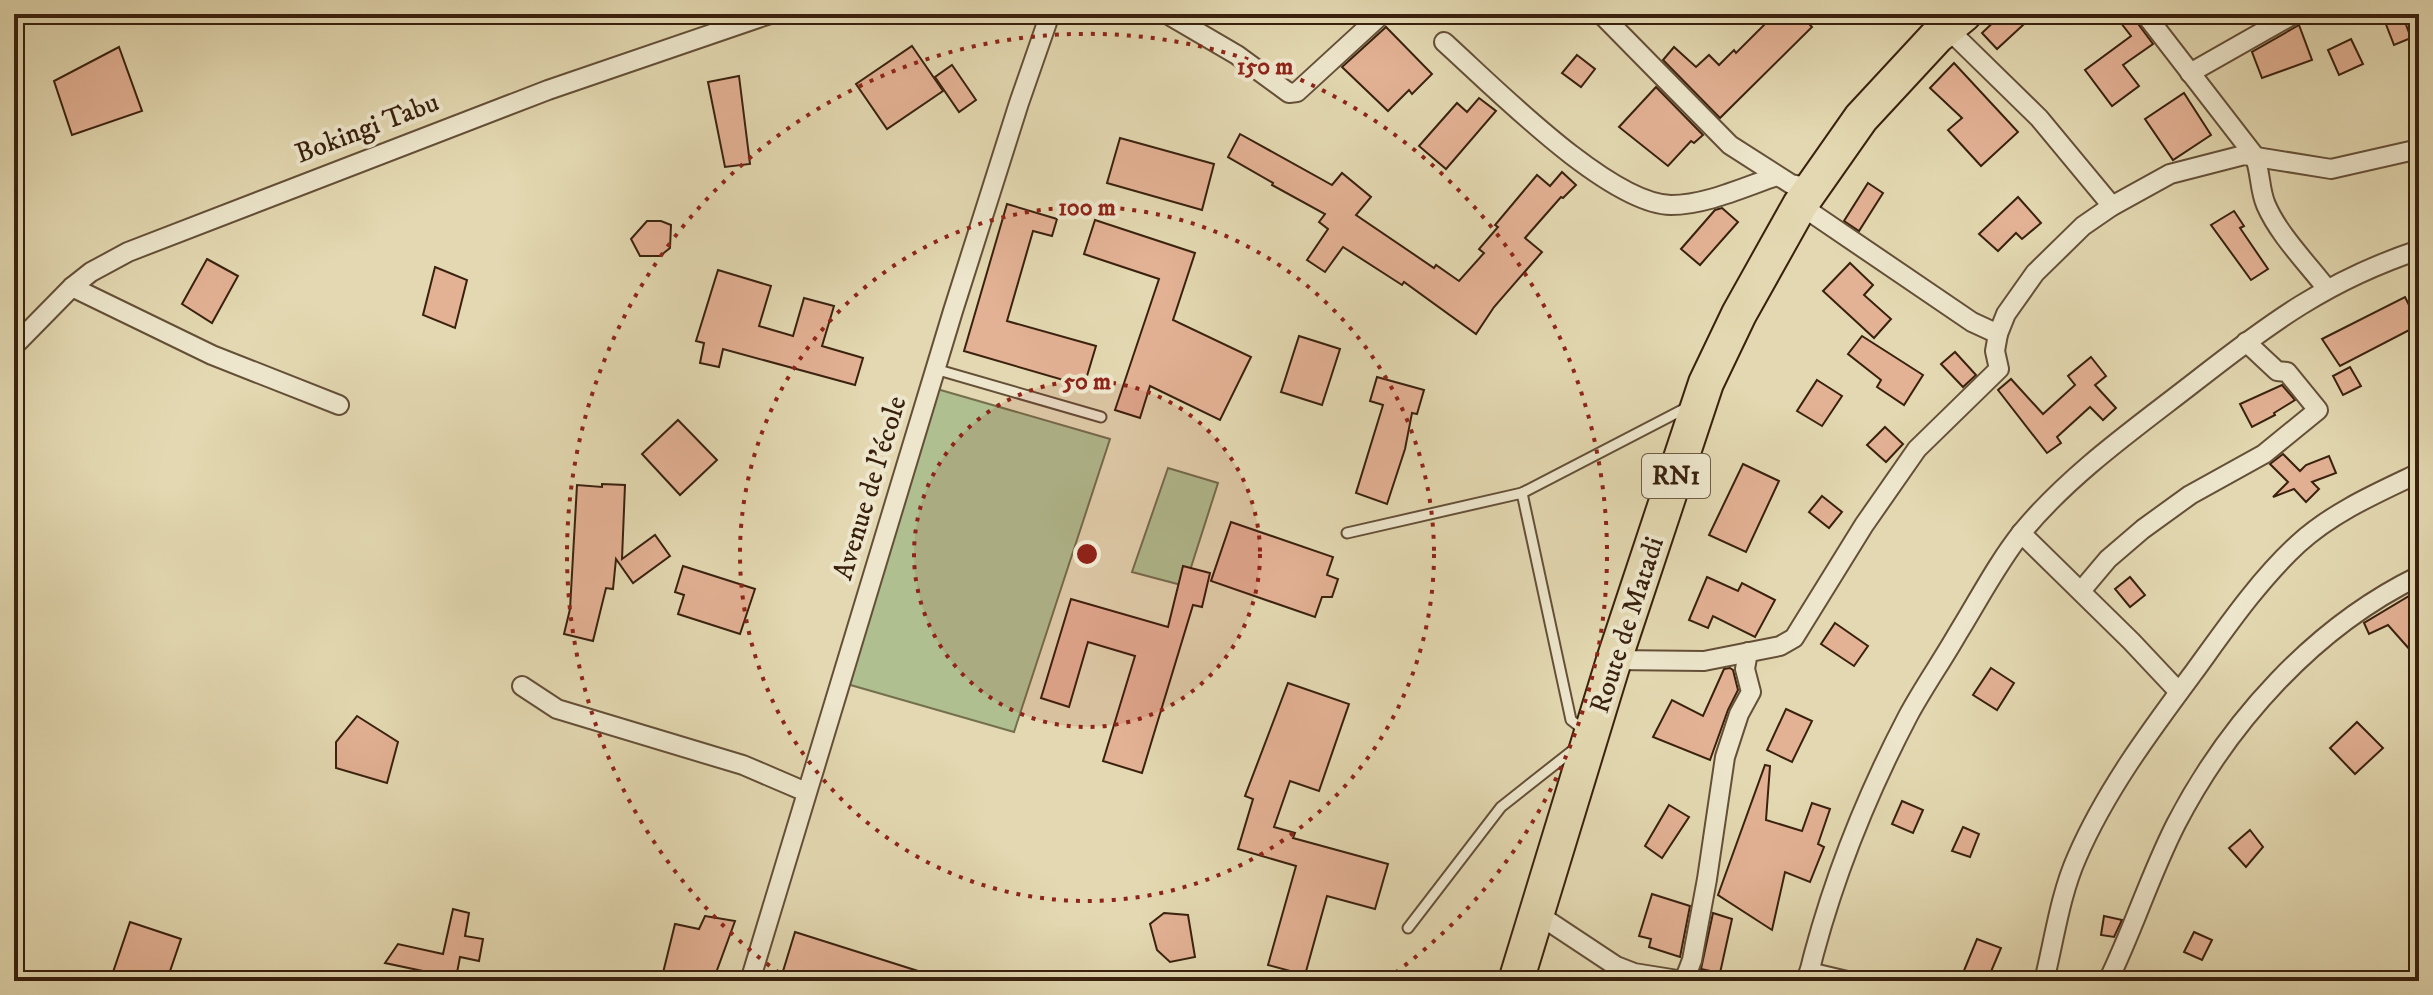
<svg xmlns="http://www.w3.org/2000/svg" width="2433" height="995" font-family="'IM FELL DW Pica',serif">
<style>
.green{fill:#afbf8f;stroke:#74704e;stroke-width:2}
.building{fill:#e3b194;stroke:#39210e;stroke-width:2}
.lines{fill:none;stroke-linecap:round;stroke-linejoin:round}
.lane-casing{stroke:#644f37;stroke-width:13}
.street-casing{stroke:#644f37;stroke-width:22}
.highway-casing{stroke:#39210e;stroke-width:38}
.lane{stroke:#ede6cc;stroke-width:9}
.street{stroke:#ede6cc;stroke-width:18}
.highway{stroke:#e3d8b1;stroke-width:34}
.ring{fill:none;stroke:#8f2418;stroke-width:4;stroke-dasharray:4 8}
.labels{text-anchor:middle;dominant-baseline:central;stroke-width:8;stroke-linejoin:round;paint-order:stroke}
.shield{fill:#ede6cc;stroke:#6f5c47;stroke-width:2}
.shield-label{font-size:26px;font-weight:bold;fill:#39210e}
.street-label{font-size:28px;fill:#39210e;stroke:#ede6cc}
.centre{fill:#8f2418;stroke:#ede6cc;stroke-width:4}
.ring-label{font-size:24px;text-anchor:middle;font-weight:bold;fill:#8f2418;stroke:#ede6cc;stroke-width:8;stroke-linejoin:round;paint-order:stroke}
</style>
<rect width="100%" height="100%" fill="#e3d8b1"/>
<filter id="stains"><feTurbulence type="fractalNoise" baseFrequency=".0025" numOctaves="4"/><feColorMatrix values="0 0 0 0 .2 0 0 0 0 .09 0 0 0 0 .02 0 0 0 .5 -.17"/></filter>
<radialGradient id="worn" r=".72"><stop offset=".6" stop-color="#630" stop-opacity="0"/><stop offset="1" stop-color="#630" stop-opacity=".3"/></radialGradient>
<g class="green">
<path d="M937,389L1110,439L1014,732L847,684Z"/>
<path d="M1168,468L1218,483L1185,586L1132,572Z"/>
</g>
<g class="building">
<path d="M1775,14H1800L1812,27L1720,118L1663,60L1674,47L1696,67L1709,55L1719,65L1734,50L1736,53Z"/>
<path d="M2002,14H2035L1997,49L1982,33Z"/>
<path d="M2114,14H2133L2136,21L2153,44L2123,65L2139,86L2112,106L2085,70L2131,36Z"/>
<path d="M2382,14H2402L2411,38L2394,45Z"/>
<path d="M2299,25L2312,60L2262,78L2252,52Z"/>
<path d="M1386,27L1432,74L1412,94L1409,90L1388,111L1342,67Z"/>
<path d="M2351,39L2363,64L2339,75L2328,50Z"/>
<path d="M912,46L943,91L887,129L856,84Z"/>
<path d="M119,47L142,111L72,135L54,81Z"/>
<path d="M1577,55L1595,69L1581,87L1562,73Z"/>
<path d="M1954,63L2018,132L1981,166L1948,130L1962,118L1930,88Z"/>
<path d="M952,65L976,100L959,112L935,77Z"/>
<path d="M739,76L750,164L725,167L708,82Z"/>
<path d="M1656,87L1703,135L1694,143L1691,141L1668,166L1619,127Z"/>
<path d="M2184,93L2211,135L2173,160L2145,119Z"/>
<path d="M1479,98L1496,111L1446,169L1419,146L1457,103L1467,112Z"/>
<path d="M1240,134L1332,185L1342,173L1371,197L1356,215L1434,268L1436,265L1459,281L1484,253L1479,249L1498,227L1495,225L1537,175L1550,186L1562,172L1576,185L1563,198L1561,197L1525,238L1542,252L1494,307L1476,334L1404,282L1402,285L1343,247L1325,272L1307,260L1328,229L1319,222L1325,214L1272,185L1273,183L1228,157Z"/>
<path d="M1120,138L1214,164L1202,210L1107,183Z"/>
<path d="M1868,183L1883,193L1859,231L1844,221Z"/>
<path d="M2018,197L2041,223L2022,239L2016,233L1998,251L1979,234Z"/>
<path d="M1007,204L1057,219L1052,236L1033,231L1007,321L1096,346L1084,386L964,351Z"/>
<path d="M1722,208L1738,222L1700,265L1681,249L1715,210Z"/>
<path d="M2234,211L2244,226L2240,228L2268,269L2251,280L2211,225Z"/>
<path d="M1095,220L1195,253L1173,320L1251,357L1220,420L1150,386L1140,418L1115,410L1159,279L1084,254Z"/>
<path d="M647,221H661L671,225L670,248L660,256H640L631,239Z"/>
<path d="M207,259L238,276L212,323L182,304Z"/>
<path d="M1850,263L1873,285L1864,295L1891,319L1874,338L1823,291Z"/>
<path d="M435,267L467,280L455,328L423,315Z"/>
<path d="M718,270L771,286L759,326L793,336L804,298L834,306L822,346L863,358L855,385L723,349L719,367L700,363L704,343L696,341Z"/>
<path d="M2405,297L2419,325L2340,366L2322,339Z"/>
<path d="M1299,336L1340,349L1322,405L1281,392Z"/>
<path d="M1862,336L1923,375L1904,405L1877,387L1881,380L1848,354Z"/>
<path d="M1955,352L1976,375L1963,387L1941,364Z"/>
<path d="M2091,357L2106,376L2095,385L2116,408L2103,420L2090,407L2057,437L2061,443L2047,453L1998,390L2011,379L2043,414L2075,385L2068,376Z"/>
<path d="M2350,367L2361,386L2343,395L2333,376Z"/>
<path d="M1377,377L1424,390L1417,414L1412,413L1405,449L1387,504L1356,493L1383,405L1370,401Z"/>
<path d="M1817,380L1842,396L1822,426L1797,411Z"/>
<path d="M2282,385L2295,400L2274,413L2275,415L2252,427L2240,404Z"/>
<path d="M678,420L717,460L680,495L642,454Z"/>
<path d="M1885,427L1903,444L1886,462L1867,445Z"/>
<path d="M2283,454L2300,471L2306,465L2329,456L2336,473L2312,482L2319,489L2306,502L2294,489L2273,497L2288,482L2270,464Z"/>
<path d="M1743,464L1779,481L1746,552L1709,535Z"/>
<path d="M602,484L625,485L622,559L655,535L670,556L633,583L616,559L613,589L606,588L593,641L564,634L570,609L577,485L602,487Z"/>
<path d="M1822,496L1842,512L1829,528L1809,512Z"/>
<path d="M1231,522L1333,557L1327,575L1338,579L1332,597H1322L1315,617L1211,581Z"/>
<path d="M683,566L755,589L740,634L678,614L684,595L675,592Z"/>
<path d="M1183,566L1210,573L1202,607L1193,605L1142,773L1103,761L1135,656L1088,642L1069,707L1041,698L1071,599L1168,627Z"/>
<path d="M1707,577L1738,591L1742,583L1775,600L1755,637L1713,616L1708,628L1689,620Z"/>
<path d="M2130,577L2145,595L2130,607L2115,589Z"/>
<path d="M2419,590V660L2388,625L2369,634L2364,623Z"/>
<path d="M1835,623L1868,646L1854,666L1821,644Z"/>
<path d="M1730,668L1733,670L1738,690L1728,710L1710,760L1653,737L1672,700L1703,716L1724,669Z"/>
<path d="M1991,668L2014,683L1997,710L1973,695Z"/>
<path d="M1288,683L1349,704L1319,791L1290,781L1274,827L1295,833L1293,838L1388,864L1375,909L1327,896L1305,975L1268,965L1296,866L1238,849L1253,799L1245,796Z"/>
<path d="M1786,709L1812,721L1792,762L1767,750Z"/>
<path d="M357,716L398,742L387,783L336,768V742Z"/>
<path d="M2357,722L2383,748L2355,774L2330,748Z"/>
<path d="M1765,765L1770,766L1766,820L1802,831L1812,803L1830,809L1818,844L1824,847L1810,882L1785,872L1772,930L1718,895Z"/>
<path d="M1902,801L1923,810L1913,833L1892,824Z"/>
<path d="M1669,805L1689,817L1662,858L1645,846Z"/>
<path d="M1963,827L1979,834L1970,857L1952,851Z"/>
<path d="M2250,830L2263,847L2246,867L2229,848Z"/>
<path d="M1652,894L1690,906L1680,957L1649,947L1651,939L1639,936Z"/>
<path d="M453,909L469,913L465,936L483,939L479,961L460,957L456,978L385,963L398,944L443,954Z"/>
<path d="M1164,913L1188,915L1195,957L1170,962L1157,950L1150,924Z"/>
<path d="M1713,913L1732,919L1720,973L1701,969Z"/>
<path d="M705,916L735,921L713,981H661L675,924L699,929Z"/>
<path d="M2104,916L2122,920L2114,937L2101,935Z"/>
<path d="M130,922L181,939L169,974L165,972L163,981H110Z"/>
<path d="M795,932L937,977L936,981H780Z"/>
<path d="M2194,932L2212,940L2202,960L2184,952Z"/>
<path d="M1977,939L2001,948L1987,981L1963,973Z"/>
</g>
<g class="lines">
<g class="lane-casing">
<g id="lane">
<path d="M935,369L1101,417"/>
<path d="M1522,493L1686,408"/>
<path d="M1347,533L1522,493L1571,720L1585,731"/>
<path d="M1408,928L1501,807L1577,747"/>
</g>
</g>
<g class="street-casing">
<g id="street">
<path d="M1167,14L1237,55L1289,93L1297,92L1382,14"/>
<path d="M1601,14L1730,145L1791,184L1812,188"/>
<path d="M2145,14L2254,155C2261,171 2259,189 2266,205C2279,235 2307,263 2327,289"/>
<path d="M1948,29L2039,118L2112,206"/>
<path d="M1444,42C1492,85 1608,204 1671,205C1706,205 1744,187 1777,176"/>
<path d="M2190,73L2294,14"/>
<path d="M1800,205L1972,322L1998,334"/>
<path d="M72,287L212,355L339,405"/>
<path d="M14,346L72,287L91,272L128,252L548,90L770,14"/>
<path d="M2021,533L2131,641L2179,692"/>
<path d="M2081,591L2108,559L2143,529L2190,495L2264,454L2318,410L2287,372L2277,371L2246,342"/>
<path d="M1614,660L1704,661L1780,646L1794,638L1864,525L1917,449L1999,369L1995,351L1998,334L2006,314L2035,273L2083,226L2112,206L2170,174L2244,155L2331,169L2419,149"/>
<path d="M522,686L557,709L743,765L806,792"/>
<path d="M1536,913L1616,966L1634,973L1684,981L1692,960L1707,879L1725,757L1739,714L1751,692L1745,669L1748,652"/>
<path d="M1809,972L1847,981"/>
<path d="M750,981L953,311L1019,103L1050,14"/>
<path d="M1807,981C1829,889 1864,800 1908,716C1923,688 1942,661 1958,633C1979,599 1998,562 2023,531C2071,473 2137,427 2196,381C2270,323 2328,280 2419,250"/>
<path d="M2044,981C2054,941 2060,895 2077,857C2106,790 2151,730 2194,672C2226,628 2258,581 2298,544C2333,512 2377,493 2419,473"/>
<path d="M2108,981C2133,930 2150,875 2176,824C2229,722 2314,627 2419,576"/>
</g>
</g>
<g class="highway-casing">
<path id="highway" d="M1516,981L1614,660L1706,383L1739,314L1800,205L1861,118L1937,36L1964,14"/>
</g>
<use href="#lane" class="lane"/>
<use href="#street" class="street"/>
<use href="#highway" class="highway"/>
</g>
<circle cx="1087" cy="554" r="173" fill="#8f2418" fill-opacity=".12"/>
<g class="ring">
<circle cx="1087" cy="554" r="173"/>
<circle cx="1087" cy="554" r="347"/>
<path d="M789 980A520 520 0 1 1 1385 980"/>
</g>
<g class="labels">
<rect class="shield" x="1642" y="454" width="68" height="44" rx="6"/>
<g class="shield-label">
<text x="1676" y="476">RN1</text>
</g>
<g class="street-label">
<text transform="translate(367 128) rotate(-21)">Bokingi Tabu</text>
<text transform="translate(870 488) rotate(-73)">Avenue de l'école</text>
<text transform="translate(1627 625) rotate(-72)">Route de Matadi</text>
</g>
</g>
<circle cx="1087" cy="554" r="12" class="centre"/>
<g class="ring-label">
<text x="1265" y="74">150 m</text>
<text x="1087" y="215">100 m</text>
<text x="1087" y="389">50 m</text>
</g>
<rect width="2433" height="995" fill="none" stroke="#e3d8b1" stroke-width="48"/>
<rect x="16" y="16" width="2401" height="963" fill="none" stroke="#39210e" stroke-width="4"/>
<rect x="24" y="24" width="2385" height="947" fill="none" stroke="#39210e" stroke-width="2"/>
<rect width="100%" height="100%" filter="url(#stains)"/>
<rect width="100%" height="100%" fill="url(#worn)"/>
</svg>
